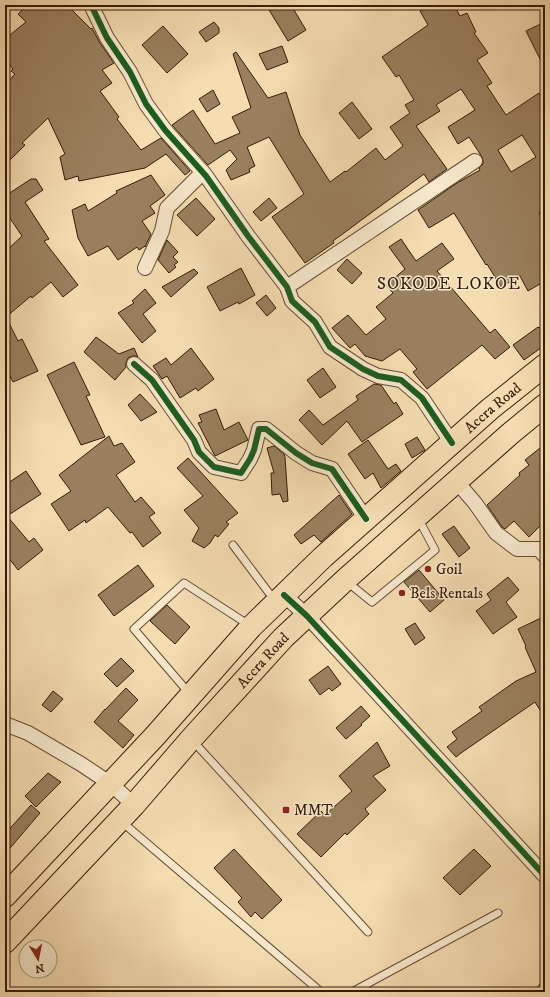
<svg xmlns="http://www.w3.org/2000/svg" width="550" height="997" font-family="'IM FELL DW Pica',serif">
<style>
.building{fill:#99805f;stroke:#351b06;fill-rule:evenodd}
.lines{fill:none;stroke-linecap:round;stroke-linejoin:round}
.service-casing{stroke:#654c31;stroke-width:9}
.minor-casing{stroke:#654c31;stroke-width:16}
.primary-casing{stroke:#351b06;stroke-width:24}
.service{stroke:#f8e9cd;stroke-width:7}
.minor{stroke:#f8e9cd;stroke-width:14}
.primary{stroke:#f5ddb2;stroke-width:22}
.cycleway-casing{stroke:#f8e9cd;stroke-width:8}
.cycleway{stroke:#1b5e20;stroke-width:6}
.poi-dot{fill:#8f2418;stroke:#f8e9cd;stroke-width:1.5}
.labels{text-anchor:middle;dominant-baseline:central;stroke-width:3;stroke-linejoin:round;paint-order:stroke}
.street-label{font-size:15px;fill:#351b06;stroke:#f8e9cd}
.poi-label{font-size:15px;fill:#351b06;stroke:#f8e9cd;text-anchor:start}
.quarter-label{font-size:17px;letter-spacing:1px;fill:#351b06;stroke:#f8e9cd}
</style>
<rect width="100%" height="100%" fill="#f5ddb2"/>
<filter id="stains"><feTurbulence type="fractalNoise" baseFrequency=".005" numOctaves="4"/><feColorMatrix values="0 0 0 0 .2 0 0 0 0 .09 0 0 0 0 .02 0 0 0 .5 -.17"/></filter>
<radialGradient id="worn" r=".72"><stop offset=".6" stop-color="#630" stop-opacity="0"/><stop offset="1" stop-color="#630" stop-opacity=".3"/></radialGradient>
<g class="building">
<path d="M28,5H67L91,29L92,28L100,43L114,63L102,70L112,83L100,91L119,117L117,119L141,150L161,138L190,171L185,175L166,154L145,168L79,181L78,176L65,180L60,157L65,154L48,118L22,143L25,145L5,165V85L15,74L11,71L13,69L5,59V39L26,22L18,14Z"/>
<path d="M266,5H291L306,30L288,41Z"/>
<path d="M431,5H454L460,16L467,13L476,32L474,33L488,53L477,60L492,83L487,86L506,115L539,93L545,103V209L539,213L545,224V281L528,291L520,276L501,287L487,264L486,265L454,213L429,228L418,210L457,183L480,170L479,168L483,164V161L482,157L469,137L458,144L448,127L475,110L461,89L436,105L440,111L416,126L447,169L429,182L424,174L333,241L334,243L305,263L272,217L304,194L269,137L247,147L255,166L249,169L250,172L231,180L226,170L237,159L230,150L208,165L172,125L193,110L215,144L240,133L232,117L251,108L233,54L236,52L268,98L286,92L300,135L330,182L345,171L346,172L376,148L385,160L403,146L390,127L410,113L405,105L414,100L399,75L396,77L382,57L428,25L420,11ZM522,135L536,157L511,172L498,150Z"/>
<path d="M214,22L219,28V33L206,42L199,32Z"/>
<path d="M545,22V69L526,31Z"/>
<path d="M163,26L188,54L167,73L142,45Z"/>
<path d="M282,46L288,62L267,70L259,54Z"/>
<path d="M213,90L220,104L207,112L199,99Z"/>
<path d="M352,102L372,129L359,139L339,113Z"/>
<path d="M151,175L165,195L150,206L155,213L142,221L151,234L145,247V246L139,250L137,247L118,260L108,246L88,256L78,238L72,210L85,204L88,211L117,193L116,191Z"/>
<path d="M31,179H36L43,190L25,202L49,239L44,241L78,285L63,297L51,282L32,298L31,296L6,317L18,341L22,339L38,371L13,382L5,365V252L22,236L5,211V196Z"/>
<path d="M196,198L215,219L197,236L177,215Z"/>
<path d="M269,198L277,208L261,221L253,212Z"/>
<path d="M401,239L416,261L442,243L454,259L437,271L490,333L495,329L510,347L495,359L482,345L427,389L413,372L417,369L400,349L382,361L365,356L355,344L350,348L332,328L348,315L366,335L386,319L376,307L393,293L386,285L405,269L389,247Z"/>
<path d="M167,240L178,252L173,257L178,262L174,265L176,267L169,273L158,260Z"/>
<path d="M347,259L362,273L352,284L337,270Z"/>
<path d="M241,268L255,295L239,304L238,302L220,311L207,287Z"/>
<path d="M194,269L198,273L171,297L162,287Z"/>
<path d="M145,289L156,303L143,314L156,331L142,343L118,313L134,303L132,301Z"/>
<path d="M266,295L276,308L267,316L256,303Z"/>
<path d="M545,323V345L524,360L513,345L538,327L539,328Z"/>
<path d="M96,337L119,354L134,348L138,357L135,356H132L128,358L126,363V367L115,380L84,352Z"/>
<path d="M191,348L214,379L198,391L196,388L180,398L167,376L162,379L153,366L166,358L171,365Z"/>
<path d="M74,362L90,395L86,396L105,437L81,445L47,375Z"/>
<path d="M323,368L336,387L320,398L307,380Z"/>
<path d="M374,384L381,385L394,404L396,402L403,414L362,442L347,421L322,445L299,420L309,410L323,425L358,400L356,396Z"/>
<path d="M140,394L157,412L141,421L128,405Z"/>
<path d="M216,409L224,430L239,422L248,440L215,456L198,423L202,422L199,415Z"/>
<path d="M109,436L114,446L122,443L135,462L116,475L135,502L141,497L155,513L149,517L161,533L143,547L132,532L130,533L108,507L86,523L85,520L69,531L51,504L71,491L59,475Z"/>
<path d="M417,437L425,450L412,458L405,444Z"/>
<path d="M368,440L388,469L396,464L401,471L381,488L373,473L365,479L348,454Z"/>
<path d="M545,444V521L529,537L514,521L505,529L502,527L487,505L520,475L519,473L529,465L525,460Z"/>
<path d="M274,446L284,454L285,457L288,501L283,502L280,494L272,495L271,473H274L267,448Z"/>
<path d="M188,458L238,513L226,522L229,524L218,537L215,535L210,543L204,548L192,541L199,528L184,510L203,496L177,468Z"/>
<path d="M26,471L41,494L7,516L29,542L34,538L43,550L18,570L5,553V485Z"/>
<path d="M339,495L352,514L321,542L314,535L301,544L294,535Z"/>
<path d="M454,526L470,548L459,557L442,534Z"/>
<path d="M138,565L154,586L114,616L98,595Z"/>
<path d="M419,570L444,600L430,612L404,582Z"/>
<path d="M508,577L519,590L506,602L517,617L493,634L476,611L491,600L487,594Z"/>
<path d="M167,605L190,627L175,644L150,621Z"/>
<path d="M545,616V718L535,702L461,753L456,757L447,747L457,739L452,732L482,711L479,707L516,681L536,672L525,647L526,646L518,629Z"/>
<path d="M415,623L425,638L415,645L405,629Z"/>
<path d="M121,658L134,671L117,687L104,674Z"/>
<path d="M328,666L341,684L332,691L329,688L320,695L309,680Z"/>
<path d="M126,688L138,700L118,721L134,735L123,748L94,722L105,709V710Z"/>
<path d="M53,691L63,699L51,712L42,705Z"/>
<path d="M361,706L370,716L361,724L362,725L346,739L336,728Z"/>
<path d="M377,742L390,766L373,776L386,790L365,809L369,814L347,835L345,833L321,857L297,834L321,811L325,815L352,791L339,776Z"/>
<path d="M48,773L61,782L36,807L25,796Z"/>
<path d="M31,805L40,813L5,854V834Z"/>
<path d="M234,849L282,900L262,919L255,912L251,917L238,902L242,898L214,868Z"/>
<path d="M474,849L491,866L460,895L443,878Z"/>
</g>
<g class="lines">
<g class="service-casing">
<g id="service">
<path d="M233,545L275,601"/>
<path d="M346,581L372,602L435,550L418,518"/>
<path d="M189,693L134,629L184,583L249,625"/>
<path d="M192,740L368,932"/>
<path d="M122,822L321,992"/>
<path d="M352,992L498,913"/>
</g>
</g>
<g class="minor-casing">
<g id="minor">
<path d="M91,5L107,38L130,72L146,104L165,130L206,176L248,236L287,287L292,301L315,322L330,347L363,369L378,376L401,380L422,398L452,443"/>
<path d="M145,268L162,231L167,208L203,172"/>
<path d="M287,287L475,161"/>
<path d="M134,364L152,380L194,440L199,452L214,467L241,473L250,459L254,450L259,429H266L296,453L312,463L332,469L366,519"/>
<path d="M456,481L475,503L496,533L517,549H539L545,556"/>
<path d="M284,595L307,616L545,876"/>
<path d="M5,724L28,733L81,764L111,784L134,805"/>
<path d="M543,992L545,990"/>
</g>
</g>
<g class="primary-casing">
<g id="primary">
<path id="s1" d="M5,896L155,736L251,627L323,557L490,409L545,365"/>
<path id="s2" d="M5,942L134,805L191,739L283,638L345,580L511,433L545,405"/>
</g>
</g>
<use href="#service" class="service"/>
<use href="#minor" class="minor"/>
<use href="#primary" class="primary"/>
<g class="cycleway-casing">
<g id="cycleway">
<path d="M91,5L107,38L130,72L146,104L165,130L206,176L248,236L287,287L292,301L315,322L330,347L363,369L378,376L401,380L422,398L452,443"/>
<path d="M134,364L152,380L194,440L199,452L214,467L241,473L250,459L254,450L259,429H266L296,453L312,463L332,469L366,519"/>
<path d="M284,595L307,616L545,876"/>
</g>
</g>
<use href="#cycleway" class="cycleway"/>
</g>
<g class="poi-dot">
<circle cx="428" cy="569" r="4"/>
<circle cx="402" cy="593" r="4"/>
<rect x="282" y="806" width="8" height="8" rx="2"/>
</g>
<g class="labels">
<g class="street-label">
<text stroke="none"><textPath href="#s1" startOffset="691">Accra Road</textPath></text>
<text stroke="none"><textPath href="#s2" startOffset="382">Accra Road</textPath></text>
</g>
<g class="poi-label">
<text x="436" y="569">Goil</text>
<text x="410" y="593">Bels Rentals</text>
<text x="294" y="810">MMT</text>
</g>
<g class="quarter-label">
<text x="449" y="284">SOKODE LOKOE</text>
</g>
</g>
<rect width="550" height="997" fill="none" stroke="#f5ddb2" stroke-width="20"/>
<rect x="6" y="6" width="538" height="985" fill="none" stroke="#351b06" stroke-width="2"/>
<rect x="10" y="10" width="530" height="977" fill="none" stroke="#351b06"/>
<g transform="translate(38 959) rotate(170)"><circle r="19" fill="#f8e9cd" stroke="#aa977d"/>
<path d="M0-3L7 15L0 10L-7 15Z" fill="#8f2418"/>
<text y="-6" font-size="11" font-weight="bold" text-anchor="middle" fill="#351b06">N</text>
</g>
<rect width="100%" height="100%" filter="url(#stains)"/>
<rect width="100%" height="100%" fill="url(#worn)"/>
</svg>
